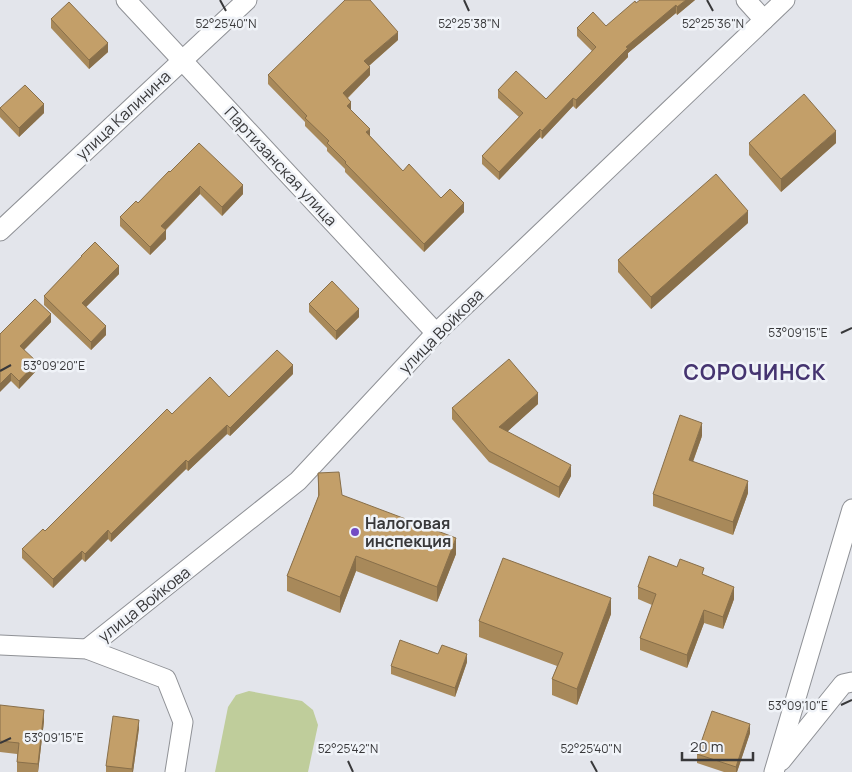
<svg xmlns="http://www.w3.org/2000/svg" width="852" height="772" font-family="Manrope,sans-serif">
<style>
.green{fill:#bfcd9b}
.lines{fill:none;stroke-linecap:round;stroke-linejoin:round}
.minor-casing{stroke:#8f9196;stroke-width:21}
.minor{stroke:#fff;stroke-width:19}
.wall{fill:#a8895a}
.shaded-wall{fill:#886f4a}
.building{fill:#c39f69;stroke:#886f4a}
.ticks{fill:none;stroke:#38383a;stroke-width:2}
.poi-dot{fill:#724bc3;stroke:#f0f3f8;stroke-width:2}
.labels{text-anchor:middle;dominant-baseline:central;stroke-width:5;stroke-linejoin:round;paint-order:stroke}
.street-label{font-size:16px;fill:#38383a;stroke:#f0f3f8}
.poi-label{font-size:16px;font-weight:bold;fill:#38383a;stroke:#f0f3f8;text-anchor:start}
.district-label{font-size:21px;font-weight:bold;letter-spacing:1px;fill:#453470;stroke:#f0f3f8}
.ticks-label{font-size:12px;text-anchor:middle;fill:#38383a;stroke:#f0f3f8;stroke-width:5;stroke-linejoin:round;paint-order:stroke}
</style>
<rect width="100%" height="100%" fill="#e3e5eb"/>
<path class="green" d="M249,691L302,701L313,710L318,725L308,772H215L228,707L236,695Z"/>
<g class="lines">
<g class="minor-casing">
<g id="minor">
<path d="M126,0L436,333"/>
<path d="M746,0L764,20"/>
<path d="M0,231L247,0"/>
<path d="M0,645L87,649L166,679L183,722L175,772"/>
<path d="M87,649L298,481L436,333L785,0"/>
<path d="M781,761L843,684L852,682"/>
<path d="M774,772L852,509"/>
</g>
</g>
<use href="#minor" class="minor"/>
</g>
<g class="wall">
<path d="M695,0L677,15L676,13L628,53V57L576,109L573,106L542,139L540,137L499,180L482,164V156L519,117L498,98V90L546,99L592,51L577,36V28L606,26L636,3Z"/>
<path d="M51,19L108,52L89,69L51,28Z"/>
<path d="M398,40L369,66L370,75L348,98L351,110L370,136L403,171L441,198L464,212L424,252L345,172V169L327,151V148L305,126V122L268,84V75Z"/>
<path d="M0,108L44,113L19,137L0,117Z"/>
<path d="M749,143H836L781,192L749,155Z"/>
<path d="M170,172L243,194L222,216L200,194L166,230V239L150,255L120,226V217L138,203Z"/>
<path d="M748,223L651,309L618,272V260Z"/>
<path d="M81,256L119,274L86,307L106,335L91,350L44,305V296L81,258Z"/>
<path d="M309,304L359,317L336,340L309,312Z"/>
<path d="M51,322L24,350L37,370L19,389L11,381L0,334Z"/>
<path d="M293,374L230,436L227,434L188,471L186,469L111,542L108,539L85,562L82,559L53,588L22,558V549L45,531L172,414L229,397Z"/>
<path d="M538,404L507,432L571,476L559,498L489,462L452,419V408Z"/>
<path d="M702,436L693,462L748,493L733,535L653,506V494Z"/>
<path d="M318,473L342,495L456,554L437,602L356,571L340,613L287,591V576L318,497Z"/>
<path d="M677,567L704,575L734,599L723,629L704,623L687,668L640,650V638L652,605L638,599V587Z"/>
<path d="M611,614L577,705L552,695V679L557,666L479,637V621Z"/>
<path d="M467,662L455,697L391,674V666Z"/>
<path d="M0,705L44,721L38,772H17V754L0,752Z"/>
<path d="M139,728L133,772H106V766Z"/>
<path d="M750,733L737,772H724L697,763V754Z"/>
</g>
<g class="shaded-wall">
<path d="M686,0H695L677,15V7Z"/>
<path d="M676,5V13L628,53V57L576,109V100L626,47Z"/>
<path d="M398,32V40L364,70V61Z"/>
<path d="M108,43V52L89,69V60Z"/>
<path d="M370,67V75L343,102V93Z"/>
<path d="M573,98V106L542,139V131Z"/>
<path d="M351,102V110L347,106Z"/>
<path d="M44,104V113L19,137V128Z"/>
<path d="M370,129V137L366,132Z"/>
<path d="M540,129V137L499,180V172Z"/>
<path d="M836,131V143L781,192V179Z"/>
<path d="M243,185V194L222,216V207Z"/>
<path d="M200,186V194L161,234V226Z"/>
<path d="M464,203V212L424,252V244Z"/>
<path d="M748,211V223L651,309V297Z"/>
<path d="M166,230V239L150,255V247Z"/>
<path d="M119,266V274L82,311V303Z"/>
<path d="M359,309V317L336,340V331Z"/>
<path d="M51,314V322L20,354V346Z"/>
<path d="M106,326V335L91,350V342Z"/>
<path d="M37,362V370L19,389V381Z"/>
<path d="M293,365V374L230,436V428Z"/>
<path d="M11,373V381L0,392V384Z"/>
<path d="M538,393V404L499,439V427Z"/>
<path d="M702,423V436L689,472V460Z"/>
<path d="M227,425V434L188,471V462Z"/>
<path d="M186,460V469L111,542V534Z"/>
<path d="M571,465V476L559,498V487Z"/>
<path d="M748,481V493L733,535V522Z"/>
<path d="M108,530V539L85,562V554Z"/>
<path d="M456,538V554L437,602V587Z"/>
<path d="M82,551V559L53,588V579Z"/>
<path d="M356,556V571L340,613V597Z"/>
<path d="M734,587V599L723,629V617Z"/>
<path d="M611,598V614L577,705V689Z"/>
<path d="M704,610V623L687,668V655Z"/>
<path d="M467,654V662L455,697V688Z"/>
<path d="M44,710V721L38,772V764Z"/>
<path d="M139,720V728L133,772H132Z"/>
<path d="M750,724V733L737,772H736V767Z"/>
</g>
<g class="building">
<path d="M345,0H370L398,32L364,61L370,67L343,93L351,102L347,106L370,129L366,132L403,171L409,164L441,198L450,189L464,203L424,244L345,163L346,162L327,143L329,141L305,118L307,116L268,75Z"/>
<path d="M640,0H686L677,7L676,5L626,47L628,48L576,100L573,98L542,131L540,129L499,172L482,156L523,113L498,90L516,71L546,99L596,47L577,28L593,12L606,26L635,1L636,3Z"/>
<path d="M69,2L108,43L89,60L51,19Z"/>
<path d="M25,85L44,104L19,128L0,108Z"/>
<path d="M804,94L836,131L781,179L749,143Z"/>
<path d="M199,143L243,185L222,207L200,186L161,226L166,230L150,247L120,217L136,201L138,203L169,171L170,172Z"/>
<path d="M716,174L748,211L651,297L618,260Z"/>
<path d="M95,242L119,266L82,303L106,326L91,342L44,296L82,256H81Z"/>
<path d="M332,281L359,309L336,331L309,304Z"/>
<path d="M35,299L51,314L20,346L37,362L19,381L11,373L0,384V334Z"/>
<path d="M277,350L293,365L230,428L227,425L188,462L186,460L111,534L108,530L85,554L82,551L53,579L22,549L43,529L45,531L167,409L172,414L210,377L229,397Z"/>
<path d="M509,359L538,393L499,427L571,465L559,487L489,451L452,408Z"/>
<path d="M680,415L702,423L689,460L748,481L733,522L653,494Z"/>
<path d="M339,472L342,495L456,538L437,587L356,556L340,597L287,576L319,495L318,473Z"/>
<path d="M649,556L677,567L680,559L704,568L702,574L734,587L723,617L704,610L687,655L640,638L656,594L638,587Z"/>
<path d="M503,558L611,598L577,689L552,679L563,653L479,621Z"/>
<path d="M400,640L438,654L442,645L467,654L455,688L391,666Z"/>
<path d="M0,705L44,710L38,764L17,762L19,743L0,741Z"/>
<path d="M712,711L750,724L736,767L697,754Z"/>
<path d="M113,716L139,720L132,769L106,766Z"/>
</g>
<path class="ticks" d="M220,0L226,11M464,0L469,11M707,0L713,11M841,333L852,328M0,371L11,365M841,705L852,700M0,743L11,738M348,761L353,772M591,761L597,772"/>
<circle class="poi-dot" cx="355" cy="532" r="5"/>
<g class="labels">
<g class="street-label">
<text transform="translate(123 115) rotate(-43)">улица Калинина</text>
<text transform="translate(281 166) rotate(47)">Партизанская улица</text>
<text transform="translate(441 331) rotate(-45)">улица Войкова</text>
<text transform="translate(144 604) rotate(-38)">улица Войкова</text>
</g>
<g class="poi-label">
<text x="365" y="523">Налоговая<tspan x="365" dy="18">инспекция</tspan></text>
</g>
<g class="district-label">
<text x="755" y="372">СОРОЧИНСК</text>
</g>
</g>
<g class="ticks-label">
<text x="226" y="28">52°25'40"N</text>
<text x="469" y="28">52°25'38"N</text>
<text x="713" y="28">52°25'36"N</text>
<text x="798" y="337">53°09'15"E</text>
<text x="54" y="370">53°09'20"E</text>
<text x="798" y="710">53°09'10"E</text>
<text x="54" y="742">53°09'15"E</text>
<text x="348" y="753">52°25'42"N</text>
<text x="591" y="753">52°25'40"N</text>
</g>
<path d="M682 752v8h71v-8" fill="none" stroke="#38383a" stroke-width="2.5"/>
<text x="690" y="752" font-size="15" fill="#38383a" stroke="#f0f3f8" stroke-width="4" paint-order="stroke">20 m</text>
</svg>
